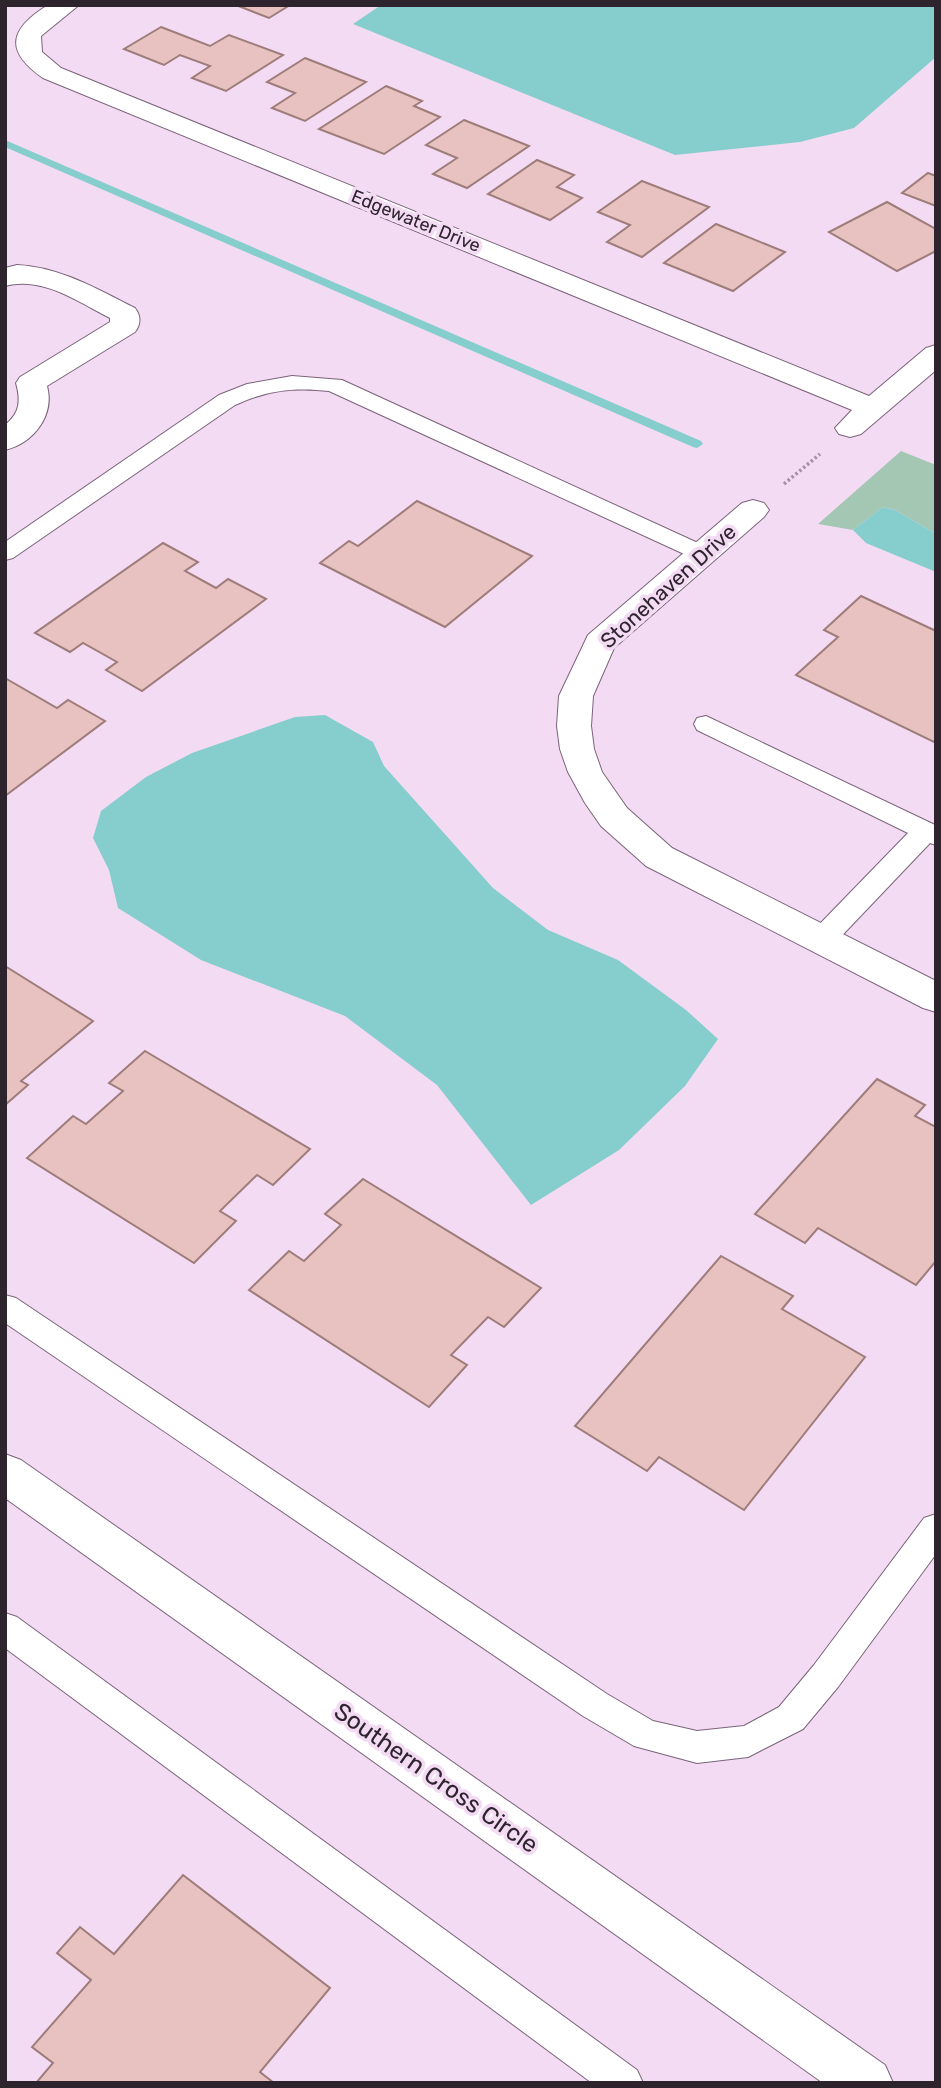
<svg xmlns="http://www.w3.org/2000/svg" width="941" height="2088" font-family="Rubik,sans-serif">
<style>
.green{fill:#a4c7b4}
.water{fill:#86cdcd}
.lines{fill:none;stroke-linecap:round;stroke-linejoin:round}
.stream{fill:#86cdcd;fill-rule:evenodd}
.building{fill:#e7c2c0;stroke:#9d7c7a;stroke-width:2}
.lane-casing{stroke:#7a647a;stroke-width:2}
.street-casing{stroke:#7a647a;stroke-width:2}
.path{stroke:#a491a4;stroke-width:3.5;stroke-dasharray:2.5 2.5;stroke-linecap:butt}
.lane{fill:#fff;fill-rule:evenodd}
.street{fill:#fff;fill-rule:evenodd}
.labels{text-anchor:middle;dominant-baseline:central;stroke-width:7;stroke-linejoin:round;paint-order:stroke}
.far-street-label{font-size:18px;fill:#2e242e;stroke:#f4dbf4}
.street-label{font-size:21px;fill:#2e242e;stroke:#f4dbf4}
.near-street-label{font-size:24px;fill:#2e242e;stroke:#f4dbf4}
</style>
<rect width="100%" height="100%" fill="#f4dbf4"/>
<path class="green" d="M901,451L936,465V534L895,510L883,507L853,530L818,524Z"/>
<g class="water">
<path d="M381,5H936V57L854,128L800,142L675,155L353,24Z"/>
<path d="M883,507L895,510L936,534V572L866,543L853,530Z"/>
<path d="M325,715L373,742L384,766L493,888L548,930L618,960L686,1010L718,1039L685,1086L619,1150L531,1205L437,1085L345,1016L201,960L118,908L109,870L93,838L101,811L146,777L192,753L295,717Z"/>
</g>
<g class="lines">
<path class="stream" d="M5,140L701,441L703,444L697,448L693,447L5,147Z"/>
</g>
<g class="building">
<path d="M236,5H290L269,18Z"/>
<path d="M161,27L210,46L229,35L283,55L226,91L192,78L210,66L180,55L164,65L124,49Z"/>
<path d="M305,58L366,82L305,121L272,108L295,93L267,82Z"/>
<path d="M386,86L422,101L414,106L440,117L384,154L319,129Z"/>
<path d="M464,120L529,146L467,188L433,174L457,158L426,145Z"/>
<path d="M537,160L574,175L557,187L582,198L550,220L488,194Z"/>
<path d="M928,173L936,176V206L902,193Z"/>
<path d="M642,181L709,207L642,257L607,242L630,225L598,212Z"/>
<path d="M887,202L936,229V251L897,271L829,232Z"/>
<path d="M716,224L785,252L733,291L664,263Z"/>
<path d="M417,501L532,556L445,627L320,563L349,541L358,546Z"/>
<path d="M163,543L198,562L185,571L216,588L228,579L266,599L142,691L106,670L117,662L83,643L70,652L35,633Z"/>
<path d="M861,596L936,631V743L796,675L838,637L824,630Z"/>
<path d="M5,678L57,708L68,700L105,721L5,796Z"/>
<path d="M5,966L93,1021L21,1081L28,1085L5,1105Z"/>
<path d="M145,1051L310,1149L273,1185L257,1175L220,1211L236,1221L194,1263L27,1158L73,1116L86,1124L123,1091L109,1083Z"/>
<path d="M877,1079L925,1105L915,1116L936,1127V1261L916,1285L818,1228L805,1243L755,1214Z"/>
<path d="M363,1179L541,1288L504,1327L488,1317L451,1355L467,1365L429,1407L249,1290L289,1251L304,1261L341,1225L325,1214Z"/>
<path d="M721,1256L793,1296L782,1309L865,1357L744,1510L659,1457L647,1471L575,1426Z"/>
<path d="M183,1875L330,1988L260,2072L274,2083H36L53,2063L32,2047L91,1980L57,1953L80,1927L114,1954Z"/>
</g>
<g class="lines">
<g class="lane-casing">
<g id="lane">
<path d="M292,376L342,380L711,549L715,554L711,559L703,561L695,559L329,391C295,387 267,390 235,405L13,558L5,560V542L219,395L247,384Z"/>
<path d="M706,716L935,825L936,845L930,843L831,947L821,950L811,947L807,940L811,933L908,833L697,730L694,724L697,718Z"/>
<path d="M5,1295L16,1298L607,1694L653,1721L697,1731L744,1726L779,1707L814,1665L924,1518L936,1514V1554L838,1687L803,1729L748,1757L697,1763L634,1746L583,1716L5,1323Z"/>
<path d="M5,1613L17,1617L637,2070L643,2083H592L5,1648Z"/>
</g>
</g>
<g class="street-casing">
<g id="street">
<path d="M48,5H79L41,36L42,52L61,68L869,396L926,348L936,345V370L861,434L850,437L839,434L835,428L852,410L43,78C4,51 9,29 48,5Z"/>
<path d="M17,265C60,267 97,289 135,308C141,316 141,324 135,332L47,386C55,415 34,443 5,450V425C20,413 21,401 16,383L20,377L110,322V318C78,302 43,276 5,286V268Z"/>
<path d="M753,500L764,503L769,510L764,517L614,648L593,696L591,726L594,749L602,772L627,808L672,848L936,981V1012L923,1008L646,866L601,826L585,803L568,772L560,749L557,726L559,696L588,635L742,503Z"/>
<path d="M5,1454L21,1460L885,2065L893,2083H823L5,1498Z"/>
</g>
</g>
<path class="path" d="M784,484L820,454"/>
<use href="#lane" class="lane"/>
<use href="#street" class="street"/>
</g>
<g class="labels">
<g class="far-street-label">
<text transform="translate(416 221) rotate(22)">Edgewater Drive</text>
</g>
<g class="street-label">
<text transform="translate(668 586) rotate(-42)">Stonehaven Drive</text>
</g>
<g class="near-street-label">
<text transform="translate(436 1778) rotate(35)">Southern Cross Circle</text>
</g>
</g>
<rect width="941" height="2088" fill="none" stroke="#2e242e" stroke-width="14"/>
</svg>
